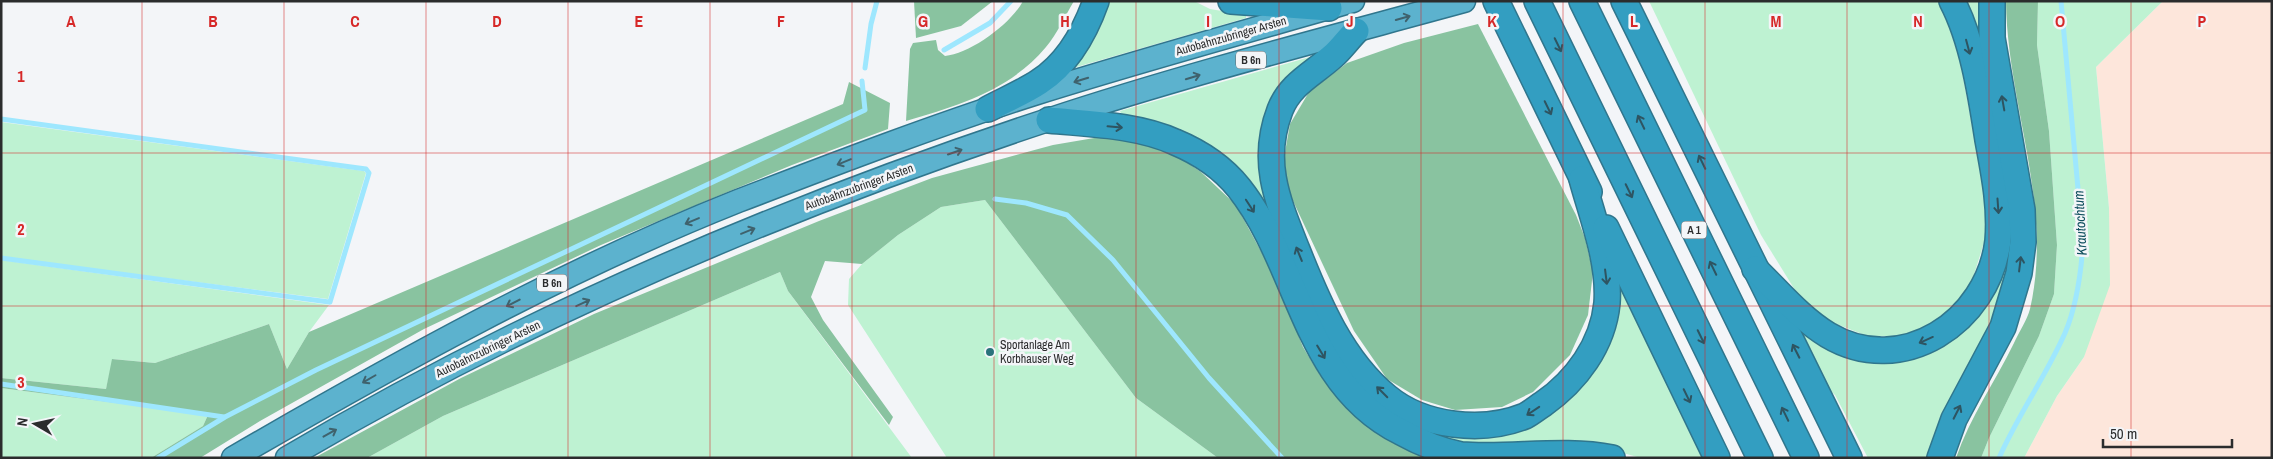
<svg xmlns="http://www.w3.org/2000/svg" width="2273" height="459" font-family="'Archivo Narrow',sans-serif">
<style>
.industrial{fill:#fde6db}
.green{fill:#bef2d2}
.forest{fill:#89c3a0}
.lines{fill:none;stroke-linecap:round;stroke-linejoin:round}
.stream{stroke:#9ee7fe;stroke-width:5}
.trunk-casing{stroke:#30768d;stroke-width:25}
.motorway-casing{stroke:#30768d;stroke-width:28}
.trunk{stroke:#5cb2ce;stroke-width:22}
.motorway{stroke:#339ec1;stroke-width:25}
.oneway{stroke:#3f626d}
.oneway2{stroke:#2e5461}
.grid{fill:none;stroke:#d62828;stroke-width:1;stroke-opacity:0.55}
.poi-dot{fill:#29727b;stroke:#f3f5f8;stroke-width:2}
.labels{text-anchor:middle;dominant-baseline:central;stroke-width:5;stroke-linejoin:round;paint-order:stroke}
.shield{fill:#f3f5f8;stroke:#67686a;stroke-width:1}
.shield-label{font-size:11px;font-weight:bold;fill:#2b2c2d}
.street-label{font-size:12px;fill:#2b2c2d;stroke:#f3f5f8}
.poi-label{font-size:12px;fill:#2b2c2d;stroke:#f3f5f8;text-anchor:start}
.water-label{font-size:14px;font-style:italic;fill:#0f4f5e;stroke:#f3f5f8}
.grid-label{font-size:16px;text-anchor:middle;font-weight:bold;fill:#d62828;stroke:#f3f5f8;stroke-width:5;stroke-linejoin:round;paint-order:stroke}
</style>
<rect width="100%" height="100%" fill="#f3f5f8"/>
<path class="industrial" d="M2163,1H2272V458H2024L2057,396L2084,357L2109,208L2096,67Z"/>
<g class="green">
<path d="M1105,1H1194L1210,9L1246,15V18L1073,68L1071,65Z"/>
<path d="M1649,1H1938L1944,11L1960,61L1985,195L1986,236L1973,278L1959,305L1942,321L1900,336H1867L1829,321L1798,295L1761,235Z"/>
<path d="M1961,1H1979L1982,40L1977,41Z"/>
<path d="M2038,1H2163L2096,67L2109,208L2110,285L2084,357L2057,396L2024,458H1981L1989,438L2039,336L2054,294L2057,245L2049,131L2037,45Z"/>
<path d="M1310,57V60C1264,88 1249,152 1268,201C1274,218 1284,235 1291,252C1309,298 1327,349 1361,385C1381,405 1411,424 1439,430C1456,434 1474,433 1491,431C1501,430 1515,429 1524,425C1549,413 1575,393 1591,370C1605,352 1614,318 1615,296C1615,287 1611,274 1614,266L1709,458H1641L1605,448L1576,446L1507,447L1476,446L1435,437L1404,423L1384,410L1358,388L1332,352L1282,245L1253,190L1230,165L1204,145L1178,130L1122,116L1120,111Z"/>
<path d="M1,122L364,171L366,173L328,299L1,257Z"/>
<path d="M985,200L1136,398L1218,458H947L848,305L849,279L862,264L898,235L941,207Z"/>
<path d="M2012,213L2010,282L1931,458H1868L1835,395L1823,384L1794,326L1814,335L1946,341Z"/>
<path d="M1,260L329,305L309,332L287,369L269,324L155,363L113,359L106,389L1,378Z"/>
<path d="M780,272L788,291L912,458H367L443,416Z"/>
<path d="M1,388L208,415L203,426L151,458H1Z"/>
</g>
<g class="forest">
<path d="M914,1H993L961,26L916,38Z"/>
<path d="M1023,1H1074C1065,16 1057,34 1046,47C1009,91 959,105 906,121L910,49L913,43L936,40L938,50L945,56C970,54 1011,24 1023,1Z"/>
<path d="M2006,1H2038L2037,45L2049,131L2057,245L2054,294L2039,336L1989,438L1981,458H1956C1970,417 1995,382 2014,343C2019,332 2027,320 2030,309C2054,205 2007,104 2006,1Z"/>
<path d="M1478,24L1576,215L1585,238L1593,272L1588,315L1570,355L1533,392L1502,407L1455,410L1422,400L1387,379L1354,331L1286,186L1284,158L1290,124L1309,92L1347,63L1404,43Z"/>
<path d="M849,82L890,103L888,129L792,165L601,245L424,329L260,421L200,458H151L203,426L208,415L1,388V378L106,389L112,359L155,363L269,324L287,369L309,332L843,104Z"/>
<path d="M1100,137L1138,143L1175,154L1201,172L1236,205L1277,281L1303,347L1320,375L1363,421L1428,458H1218L1136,398L985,200L941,207L898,235L862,264L825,261L811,297L823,320L893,417L889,425L788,291L780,272L443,416L367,458H314L461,378L594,314L819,221L932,178L1053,145Z"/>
</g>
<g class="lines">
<g class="stream">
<path d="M944,50L990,23L1011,1"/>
<path d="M865,68L871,24L877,1"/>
<path d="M1,119L366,169L369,173L330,302"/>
<path d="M995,199L1026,203L1067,215L1113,260L1209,378L1282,458"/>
<path d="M1,258L329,302"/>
<path d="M1,384L224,417"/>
<path d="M158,458L225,417L316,370L865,110L862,81"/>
<path d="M1999,458C2018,415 2046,376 2065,333C2077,305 2081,273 2083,244L2061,1"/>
</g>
<g class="trunk-casing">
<g id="trunk">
<path d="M233,458C397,363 562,271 738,201C837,163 936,125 1037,93C1142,60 1248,31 1353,1"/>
<path d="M287,458C526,316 784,207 1048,120C1184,75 1325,39 1464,1"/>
</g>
</g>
<g class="motorway-casing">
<g id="motorway">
<path d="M1231,1L1329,8"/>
<path d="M1496,1L1589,192"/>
<path d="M1537,1L1760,458"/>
<path d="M1582,1L1806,458"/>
<path d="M1624,1L1849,458"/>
<path d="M1356,31C1348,39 1341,49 1333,56C1313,74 1290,84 1280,110C1260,162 1278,202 1297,250C1318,303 1342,360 1387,397C1423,427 1483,433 1525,416C1531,413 1537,408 1543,404C1576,381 1603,345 1607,303C1610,262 1593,219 1582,179"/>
<path d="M988,109C1005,100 1024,92 1039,82C1067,64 1085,32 1096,1"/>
<path d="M1049,120C1090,124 1138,125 1175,142C1199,152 1223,168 1239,188C1300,265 1304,384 1401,432C1419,442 1441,451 1461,455C1511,459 1563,448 1612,458"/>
<path d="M1606,228L1717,458"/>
<path d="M1755,269C1778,291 1800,318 1828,335C1902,379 1988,322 1998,241C2001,207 1994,173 1988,140C1981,95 1973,41 1952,1"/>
<path d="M1940,458L1954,419L2003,327L2019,273L2023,242L2022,210L1992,38V1"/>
</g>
</g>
<use href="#trunk" class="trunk"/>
<use href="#motorway" class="motorway"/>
</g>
<defs><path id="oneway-shaft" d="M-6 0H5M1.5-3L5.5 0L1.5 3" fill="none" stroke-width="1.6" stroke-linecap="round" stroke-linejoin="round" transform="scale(1.25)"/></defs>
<g class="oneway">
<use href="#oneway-shaft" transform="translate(1403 18) rotate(-16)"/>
<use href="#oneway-shaft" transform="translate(1193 77) rotate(-17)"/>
<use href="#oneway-shaft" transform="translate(1081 80) rotate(163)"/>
<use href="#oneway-shaft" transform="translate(955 152) rotate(-19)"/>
<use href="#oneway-shaft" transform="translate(844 162) rotate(158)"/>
<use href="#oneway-shaft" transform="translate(692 221) rotate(157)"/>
<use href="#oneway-shaft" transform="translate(748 231) rotate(-22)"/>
<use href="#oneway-shaft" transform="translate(513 303) rotate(153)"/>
<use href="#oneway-shaft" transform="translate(583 303) rotate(-25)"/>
<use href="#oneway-shaft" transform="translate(369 379) rotate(150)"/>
<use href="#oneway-shaft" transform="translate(330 433) rotate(-29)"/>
</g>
<g class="oneway2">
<use href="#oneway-shaft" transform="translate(1558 45) rotate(64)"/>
<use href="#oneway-shaft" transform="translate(1968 47) rotate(75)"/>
<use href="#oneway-shaft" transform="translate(2003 103) rotate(-100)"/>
<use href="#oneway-shaft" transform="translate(1548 108) rotate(64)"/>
<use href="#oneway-shaft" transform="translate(1641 122) rotate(-116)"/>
<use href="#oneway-shaft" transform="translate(1115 127) rotate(5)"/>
<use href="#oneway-shaft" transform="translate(1702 162) rotate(-116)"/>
<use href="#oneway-shaft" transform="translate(1629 191) rotate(64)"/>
<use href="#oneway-shaft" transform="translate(1250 206) rotate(57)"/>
<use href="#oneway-shaft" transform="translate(1998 206) rotate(86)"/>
<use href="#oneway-shaft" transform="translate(1299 254) rotate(-112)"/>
<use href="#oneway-shaft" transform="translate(2020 264) rotate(-83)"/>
<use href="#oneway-shaft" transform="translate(1713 268) rotate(-116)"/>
<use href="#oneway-shaft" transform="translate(1606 277) rotate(83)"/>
<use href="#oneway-shaft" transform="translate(1701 337) rotate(64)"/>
<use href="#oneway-shaft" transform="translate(1926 340) rotate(156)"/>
<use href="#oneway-shaft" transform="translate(1796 351) rotate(-117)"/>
<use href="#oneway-shaft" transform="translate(1321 352) rotate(59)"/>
<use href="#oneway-shaft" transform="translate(1382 392) rotate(-135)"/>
<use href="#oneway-shaft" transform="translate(1687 396) rotate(64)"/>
<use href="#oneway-shaft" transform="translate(1533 411) rotate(146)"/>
<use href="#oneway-shaft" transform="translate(1957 412) rotate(-63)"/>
<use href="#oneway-shaft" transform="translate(1785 414) rotate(-116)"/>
</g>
<path class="grid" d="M142,1V458M284,1V458M426,1V458M568,1V458M710,1V458M852,1V458M994,1V458M1136,1V458M1279,1V458M1421,1V458M1563,1V458M1705,1V458M1847,1V458M1989,1V458M2131,1V458M1,153H2272M1,306H2272"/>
<circle class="poi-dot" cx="990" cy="352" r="5"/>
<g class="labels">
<g class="shield">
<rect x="1236" y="51.5" width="30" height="17" rx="4"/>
<rect x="1681.5" y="221.5" width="25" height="17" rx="4"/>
<rect x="537" y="274.5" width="30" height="17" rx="4"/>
</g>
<g class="shield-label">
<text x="1251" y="60">B 6n</text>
<text x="1694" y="230">A 1</text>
<text x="552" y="283">B 6n</text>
</g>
<g class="street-label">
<text transform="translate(1231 36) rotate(-16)">Autobahnzubringer Arsten</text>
<text transform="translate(859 187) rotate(-20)">Autobahnzubringer Arsten</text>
<text transform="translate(488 349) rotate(-26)">Autobahnzubringer Arsten</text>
</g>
<g class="poi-label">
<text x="1000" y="345">Sportanlage Am<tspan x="1000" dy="14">Korbhauser Weg</tspan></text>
</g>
<g class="water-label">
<text transform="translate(2080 223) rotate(-93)">Krautochtum</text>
</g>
</g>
<g class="grid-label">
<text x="71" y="27">A</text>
<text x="213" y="27">B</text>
<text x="355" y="27">C</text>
<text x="497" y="27">D</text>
<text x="639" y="27">E</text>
<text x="781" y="27">F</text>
<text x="923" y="27">G</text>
<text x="1065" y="27">H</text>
<text x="1208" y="27">I</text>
<text x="1350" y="27">J</text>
<text x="1492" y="27">K</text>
<text x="1634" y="27">L</text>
<text x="1776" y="27">M</text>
<text x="1918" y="27">N</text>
<text x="2060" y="27">O</text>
<text x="2202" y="27">P</text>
<text x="21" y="82">1</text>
<text x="21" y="235">2</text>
<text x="21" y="388">3</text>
</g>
<rect width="2273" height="459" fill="none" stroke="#2b2c2d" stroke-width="5"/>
<g transform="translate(35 424) rotate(279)" stroke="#f3f5f8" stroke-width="4" paint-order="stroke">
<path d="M0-4L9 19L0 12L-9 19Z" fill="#2b2c2d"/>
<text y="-8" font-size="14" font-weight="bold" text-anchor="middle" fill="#2b2c2d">N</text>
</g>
<path d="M2103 439v8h129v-8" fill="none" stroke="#2b2c2d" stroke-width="2.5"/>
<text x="2110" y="439" font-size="15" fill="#2b2c2d" stroke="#f3f5f8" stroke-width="4" paint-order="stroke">50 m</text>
</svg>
